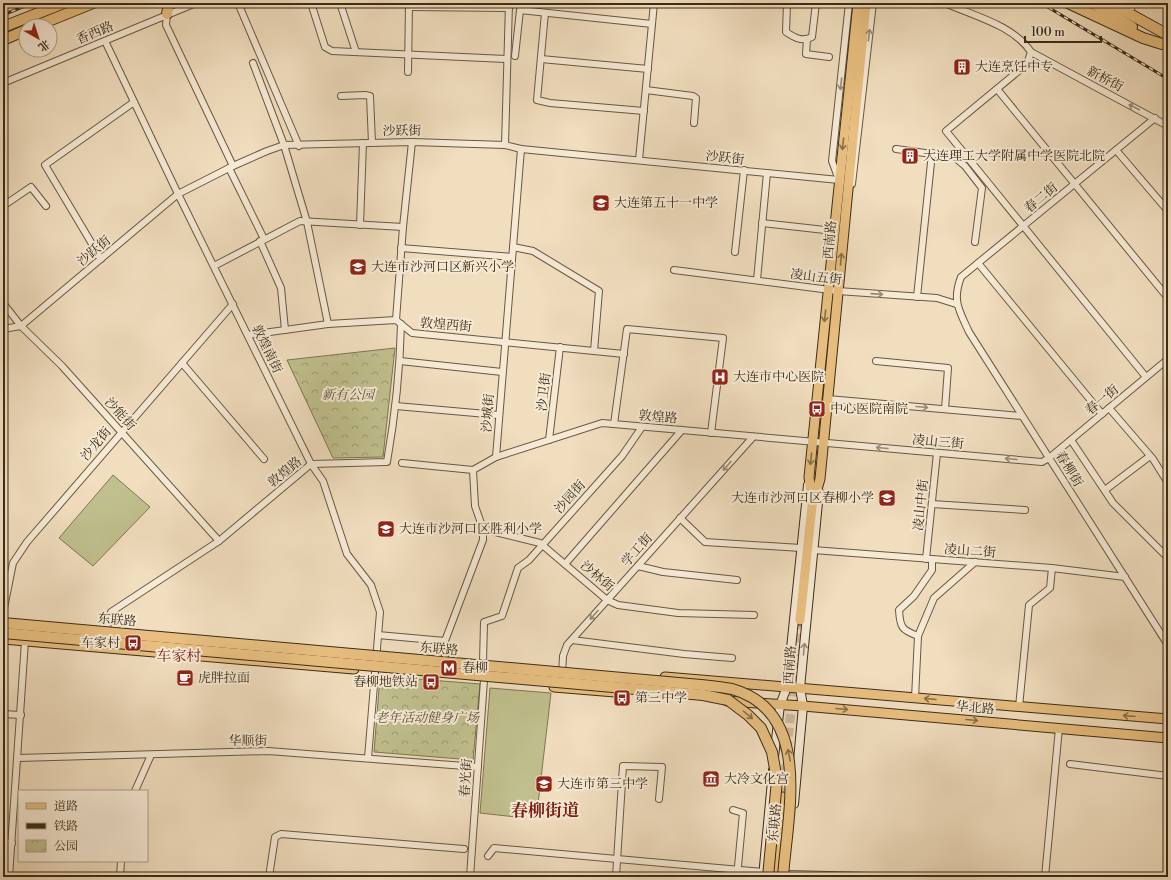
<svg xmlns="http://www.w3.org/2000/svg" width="1171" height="880" font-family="'Libre Bodoni','Noto Serif SC',serif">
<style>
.park{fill:url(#park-crowns);stroke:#7e7652}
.pitch{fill:#c0c08e;stroke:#7e7652}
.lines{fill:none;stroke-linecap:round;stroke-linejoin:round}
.primary-tunnel{stroke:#cdba9d;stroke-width:9;stroke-dasharray:9 4.5;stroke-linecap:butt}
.minor-casing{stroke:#685841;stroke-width:8}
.secondary-casing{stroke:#3b2c17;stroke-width:10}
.primary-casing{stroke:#3b2c17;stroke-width:11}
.trunk-casing{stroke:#3b2c17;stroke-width:12}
.minor{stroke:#f6ead5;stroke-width:6}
.secondary{stroke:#f6ead5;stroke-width:8}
.primary{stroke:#e8bf80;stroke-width:9}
.trunk{stroke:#e8bf80;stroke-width:10}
.rail-casing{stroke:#3b2c17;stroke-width:3}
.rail{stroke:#f6ead5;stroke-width:1.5;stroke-dasharray:4.5;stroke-linecap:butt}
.trunk-bridge-casing{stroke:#3b2c17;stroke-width:12;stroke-linecap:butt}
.trunk-bridge{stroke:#e8bf80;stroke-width:10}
.oneway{stroke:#988b76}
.oneway2{stroke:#896e46}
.labels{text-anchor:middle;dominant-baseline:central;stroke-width:4;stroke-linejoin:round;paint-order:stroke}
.street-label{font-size:13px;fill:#3b2c17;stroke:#f6ead5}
.poi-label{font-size:13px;fill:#3b2c17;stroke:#f6ead5;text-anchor:start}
.park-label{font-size:13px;font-style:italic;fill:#5c5135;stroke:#f6ead5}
.quarter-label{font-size:15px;fill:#7a1f14;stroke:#f6ead5}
.district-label{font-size:17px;font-weight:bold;fill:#7a1f14;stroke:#f6ead5}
</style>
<defs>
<pattern id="park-crowns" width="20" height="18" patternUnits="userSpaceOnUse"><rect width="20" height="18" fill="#c0c08e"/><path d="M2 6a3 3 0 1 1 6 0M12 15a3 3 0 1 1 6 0" fill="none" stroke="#9d9c73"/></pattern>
</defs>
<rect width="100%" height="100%" fill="#f1debf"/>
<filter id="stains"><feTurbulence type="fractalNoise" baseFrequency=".005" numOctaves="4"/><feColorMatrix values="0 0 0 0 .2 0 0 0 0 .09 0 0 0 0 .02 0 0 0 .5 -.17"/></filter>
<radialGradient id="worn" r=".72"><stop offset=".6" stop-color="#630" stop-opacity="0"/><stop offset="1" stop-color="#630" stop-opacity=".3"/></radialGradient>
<g class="park">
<path d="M395,348L383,457L333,458L287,360Z"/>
<path d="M380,676L480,684L473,760L374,752Z"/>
</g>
<g class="pitch">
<path d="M113,475L150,507L93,566L59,538Z"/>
<path d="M490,688L551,693L538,804H531L516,817L480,813Z"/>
</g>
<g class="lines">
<g class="primary-tunnel">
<path d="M787,750L800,620"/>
<path d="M783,797L786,764"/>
</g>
<g class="minor-casing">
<g id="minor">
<path d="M238,3L299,146"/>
<path d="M311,3L325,47L332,51L506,59"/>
<path d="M340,3L356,52"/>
<path d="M787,3L786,32C795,38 802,42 812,37L816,3"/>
<path d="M945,3C974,16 1013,25 1031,52L1027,64L946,131L1146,377"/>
<path d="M409,7L509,8"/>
<path d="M1130,10L1134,3"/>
<path d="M545,13L537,100L550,103L644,111"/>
<path d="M167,14L166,25L233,166"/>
<path d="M807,39L806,54L829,57"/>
<path d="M105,41L178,194L311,464L323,481L347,554L371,585L380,612L368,758"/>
<path d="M1031,52L1168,126"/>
<path d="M515,56L520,10L652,24"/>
<path d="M541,59L648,69"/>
<path d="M253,63L284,145L307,222L328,324"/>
<path d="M408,72L409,3"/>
<path d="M3,83L196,3"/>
<path d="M997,89L1168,298"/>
<path d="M646,90L693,96L696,98L694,123"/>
<path d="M341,96L365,95L370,96L372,143"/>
<path d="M1155,118L961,277C952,301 959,310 969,332L1168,645"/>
<path d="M505,145L509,3"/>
<path d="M896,149L954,157L965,166L982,188L975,242"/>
<path d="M1116,150L1168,211"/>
<path d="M639,160L654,3"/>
<path d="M229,168L264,239"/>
<path d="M839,180L832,161L849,3"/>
<path d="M852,184L873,3"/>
<path d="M3,206L31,187L46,206"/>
<path d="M762,223L834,231"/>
<path d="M360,225L363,143"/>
<path d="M260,241L281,288L285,330"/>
<path d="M513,247L533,251L599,291L594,351"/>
<path d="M401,248L512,257"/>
<path d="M735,252L744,170"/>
<path d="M101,259L45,165L134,102"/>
<path d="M978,263L1102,414"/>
<path d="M214,266L300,221L403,227"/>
<path d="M674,270L838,291L937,298L956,304"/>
<path d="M757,280L767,173"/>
<path d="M917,297L932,153"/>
<path d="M3,303L21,326L62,366L219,541"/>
<path d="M396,320L403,227L412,142"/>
<path d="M3,329L21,326L178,194L233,166L267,151L284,145L412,142L505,145L521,149L839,180"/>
<path d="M248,335L328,324L396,320L412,333L624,354"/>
<path d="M400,361L502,372"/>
<path d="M876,361L948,368L945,409"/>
<path d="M182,363L264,459"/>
<path d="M828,399L1022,416"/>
<path d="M396,406L498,415"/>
<path d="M1109,408L1153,459L1168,483"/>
<path d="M614,424L627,329L723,338L711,433"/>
<path d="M549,440L560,347"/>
<path d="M1071,440L1113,503L1168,558"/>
<path d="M496,457L521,149"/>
<path d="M402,463L473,470"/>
<path d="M1105,490L1150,456"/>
<path d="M932,504L1025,510"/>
<path d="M680,518L705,542L801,548"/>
<path d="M483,529L540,543L607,600L618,605L678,613L754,615"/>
<path d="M813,550L1052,568L1125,577"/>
<path d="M926,559L937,453"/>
<path d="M565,564L682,430"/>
<path d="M638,566L663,572L737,580"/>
<path d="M3,613L13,563L27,542L233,304"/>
<path d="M107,627L111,612L219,541L311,464L387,462C395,416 400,370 401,324"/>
<path d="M378,635L445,641"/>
<path d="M918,636C902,630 900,628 899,610L914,596L932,570V559"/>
<path d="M572,640L684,654L732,658"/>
<path d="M445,658V641L483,540V529L475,506L473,470L496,457L602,423L1042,462L1049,458L1168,359"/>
<path d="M483,662L484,622L502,616L518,568L529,560L622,456L642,427"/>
<path d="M562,675L563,656L567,645L753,437"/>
<path d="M915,698L918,636L934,598L975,562"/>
<path d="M1019,707L1029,605L1050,588L1052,568"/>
<path d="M3,714L21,715"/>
<path d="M18,758L268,751L478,767"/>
<path d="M1070,764L1168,776"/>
<path d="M135,791L151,755"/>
<path d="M733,810L743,813L737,877"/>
<path d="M3,843H12"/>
<path d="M488,856L494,848L763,872"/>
<path d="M788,874L912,877"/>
<path d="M9,877L25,641"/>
<path d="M120,877L121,861"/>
<path d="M269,877L275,837L281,834L464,849"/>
<path d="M470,877L484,680"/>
<path d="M616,877L623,766L662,767L659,799"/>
<path d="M1045,877L1059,728"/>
</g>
</g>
<g class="secondary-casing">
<g id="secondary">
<path d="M774,757L780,705L787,687L808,485"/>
<path d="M794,804L803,706L800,688L819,492"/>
<path d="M763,877L773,770"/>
</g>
</g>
<g class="primary-casing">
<g id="primary">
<path d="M812,501L809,477L858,3"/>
<path d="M800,620L812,506L820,479L866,3"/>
<path d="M3,639L354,669"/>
<path d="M665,677L1168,719"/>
<path d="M554,687L615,692"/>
<path d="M727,701L803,706L1168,738"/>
<path d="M774,877L783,797"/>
</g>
</g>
<g class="trunk-casing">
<g id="trunk">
<path d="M1068,3L1143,38L1162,44"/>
<path d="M1093,3L1132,27"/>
<path d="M1110,3L1168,35"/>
<path d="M167,14L169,3"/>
<path d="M36,26L93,3"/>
<path d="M3,27L64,3"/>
<path d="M3,40L26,30"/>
</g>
</g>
<use href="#minor" class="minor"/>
<use href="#secondary" class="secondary"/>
<use href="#primary" class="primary"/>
<use href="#trunk" class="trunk"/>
<g class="rail-casing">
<g id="rail">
<path d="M1041,3L1168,79"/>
<path d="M3,15L32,3"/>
</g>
</g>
<use href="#rail" class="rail"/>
<g class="trunk-bridge-casing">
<g id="trunk-bridge">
<path d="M3,623L701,685C711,686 722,687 732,689C814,712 787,816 783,877"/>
<path d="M3,633L703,695L728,700L748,715L761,728L772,752L777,780L768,877"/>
</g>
</g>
<use href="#trunk-bridge" class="trunk-bridge"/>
</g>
<defs><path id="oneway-shaft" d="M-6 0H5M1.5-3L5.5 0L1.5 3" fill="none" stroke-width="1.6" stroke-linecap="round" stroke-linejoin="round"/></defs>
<g class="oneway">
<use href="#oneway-shaft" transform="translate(869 35) rotate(-84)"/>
<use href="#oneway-shaft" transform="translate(841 84) rotate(96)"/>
<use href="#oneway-shaft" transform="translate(1134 107) rotate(-152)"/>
<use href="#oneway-shaft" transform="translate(877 294) rotate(4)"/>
<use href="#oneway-shaft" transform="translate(922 407) rotate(5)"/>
<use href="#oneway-shaft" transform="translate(882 448) rotate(-175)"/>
<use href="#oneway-shaft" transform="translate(1011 459) rotate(-175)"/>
<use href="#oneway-shaft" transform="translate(727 466) rotate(132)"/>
<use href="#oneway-shaft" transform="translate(594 615) rotate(132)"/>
<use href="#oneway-shaft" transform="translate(804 649) rotate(-85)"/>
</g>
<g class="oneway2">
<use href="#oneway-shaft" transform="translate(843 144) rotate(96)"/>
<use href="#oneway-shaft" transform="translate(841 259) rotate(-85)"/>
<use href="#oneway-shaft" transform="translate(825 316) rotate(96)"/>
<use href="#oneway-shaft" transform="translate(811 459) rotate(96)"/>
<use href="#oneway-shaft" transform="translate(930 699) rotate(-175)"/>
<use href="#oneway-shaft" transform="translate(842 709) rotate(5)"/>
<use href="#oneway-shaft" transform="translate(748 715) rotate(40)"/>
<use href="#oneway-shaft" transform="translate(1129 716) rotate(-175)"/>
<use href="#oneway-shaft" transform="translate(972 720) rotate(5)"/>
<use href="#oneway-shaft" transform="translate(789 755) rotate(-101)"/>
</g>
<defs>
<g id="building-square" transform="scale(0.9)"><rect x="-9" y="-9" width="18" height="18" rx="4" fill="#8f2418" stroke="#f6ead5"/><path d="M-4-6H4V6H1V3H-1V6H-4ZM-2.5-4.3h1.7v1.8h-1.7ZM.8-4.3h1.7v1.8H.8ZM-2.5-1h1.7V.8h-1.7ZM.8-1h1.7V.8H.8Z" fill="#fff"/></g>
<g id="school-square" transform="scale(0.9)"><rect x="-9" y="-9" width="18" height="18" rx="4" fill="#8f2418" stroke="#f6ead5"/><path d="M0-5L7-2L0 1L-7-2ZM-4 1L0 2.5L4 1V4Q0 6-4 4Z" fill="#fff"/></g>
<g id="hospital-square" transform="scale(0.9)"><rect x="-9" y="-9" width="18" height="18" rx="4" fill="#8f2418" stroke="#f6ead5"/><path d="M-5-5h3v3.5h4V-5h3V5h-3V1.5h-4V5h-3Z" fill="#fff"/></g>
<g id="bus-square" transform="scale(0.9)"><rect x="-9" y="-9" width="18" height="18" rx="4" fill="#8f2418" stroke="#f6ead5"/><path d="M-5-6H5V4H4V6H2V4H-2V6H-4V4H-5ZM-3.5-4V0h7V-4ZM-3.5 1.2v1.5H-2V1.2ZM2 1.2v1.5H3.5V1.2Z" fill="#fff"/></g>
<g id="metro-square" transform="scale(0.9)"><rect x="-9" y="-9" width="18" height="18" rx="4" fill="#8f2418" stroke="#f6ead5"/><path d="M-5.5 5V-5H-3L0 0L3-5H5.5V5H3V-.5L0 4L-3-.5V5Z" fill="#fff"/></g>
<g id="cafe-square" transform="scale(0.9)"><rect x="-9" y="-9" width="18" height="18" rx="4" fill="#8f2418" stroke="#f6ead5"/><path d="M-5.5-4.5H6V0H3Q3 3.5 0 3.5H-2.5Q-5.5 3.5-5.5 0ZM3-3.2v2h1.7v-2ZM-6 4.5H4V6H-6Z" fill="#fff"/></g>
<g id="museum-square" transform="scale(0.9)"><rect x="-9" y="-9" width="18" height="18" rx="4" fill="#8f2418" stroke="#f6ead5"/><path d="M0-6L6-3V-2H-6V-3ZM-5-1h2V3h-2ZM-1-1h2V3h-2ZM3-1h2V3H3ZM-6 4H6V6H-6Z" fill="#fff"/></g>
</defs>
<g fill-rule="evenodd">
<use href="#building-square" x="962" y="67"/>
<use href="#building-square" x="910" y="156"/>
<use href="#school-square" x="601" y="203"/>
<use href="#school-square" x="358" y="267"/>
<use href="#hospital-square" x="720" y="377"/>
<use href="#bus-square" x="817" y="409"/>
<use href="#school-square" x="887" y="498"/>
<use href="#school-square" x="386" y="529"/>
<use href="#bus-square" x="133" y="643"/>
<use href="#metro-square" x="449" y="668"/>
<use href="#cafe-square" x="185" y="678"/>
<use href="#bus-square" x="431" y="682"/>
<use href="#bus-square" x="622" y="698"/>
<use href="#museum-square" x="711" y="779"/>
<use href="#school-square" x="544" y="784"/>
</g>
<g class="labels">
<g class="street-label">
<text transform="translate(95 33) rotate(-23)">香西路</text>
<text transform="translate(1105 79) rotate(28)">新桥街</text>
<text transform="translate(402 131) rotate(-1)">沙跃街</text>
<text transform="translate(725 158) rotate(6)">沙跃街</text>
<text transform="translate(1041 198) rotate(-40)">春二街</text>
<text transform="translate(830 240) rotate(-85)">西南路</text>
<text transform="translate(94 251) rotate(-40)">沙跃街</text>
<text transform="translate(816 277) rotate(7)">凌山五街</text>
<text transform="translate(446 325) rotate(5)">敦煌西街</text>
<text transform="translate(267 349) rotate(64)">敦煌南街</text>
<text transform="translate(544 392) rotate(-84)">沙卫街</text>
<text transform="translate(1102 400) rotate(-40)">春一街</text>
<text transform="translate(488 413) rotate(-86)">沙城街</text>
<text transform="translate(120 414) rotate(48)">沙能街</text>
<text transform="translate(658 417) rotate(5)">敦煌路</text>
<text transform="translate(938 442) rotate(5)">凌山三街</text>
<text transform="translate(96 444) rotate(-50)">沙龙街</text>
<text transform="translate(1069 469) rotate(58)">春柳街</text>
<text transform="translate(285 472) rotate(-39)">敦煌路</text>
<text transform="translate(570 497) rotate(-48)">沙园街</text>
<text transform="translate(921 505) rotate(-84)">凌山中街</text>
<text transform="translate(637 550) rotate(-48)">学工街</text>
<text transform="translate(970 551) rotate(4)">凌山二街</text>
<text transform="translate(597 576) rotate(40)">沙林街</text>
<text transform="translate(117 620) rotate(5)">东联路</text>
<text transform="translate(439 649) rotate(5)">东联路</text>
<text transform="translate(790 665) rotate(-86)">西南路</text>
<text transform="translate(975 708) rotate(5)">华北路</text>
<text transform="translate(248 741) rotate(-1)">华顺街</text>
<text transform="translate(466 778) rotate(-86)">春光街</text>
<text transform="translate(775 823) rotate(-85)">东联路</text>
</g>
<g class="poi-label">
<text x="975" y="67">大连烹饪中专</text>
<text x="923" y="156">大连理工大学附属中学医院北院</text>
<text x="614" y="203">大连第五十一中学</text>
<text x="371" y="267">大连市沙河口区新兴小学</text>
<text x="733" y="377">大连市中心医院</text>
<text x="830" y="409">中心医院南院</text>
<text x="874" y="498" text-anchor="end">大连市沙河口区春柳小学</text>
<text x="399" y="529">大连市沙河口区胜利小学</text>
<text x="120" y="643" text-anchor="end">车家村</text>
<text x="462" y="668">春柳</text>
<text x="198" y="678">虎胖拉面</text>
<text x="418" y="682" text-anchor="end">春柳地铁站</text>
<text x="635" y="698">第三中学</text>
<text x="724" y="779">大冷文化宫</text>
<text x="557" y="784">大连市第三中学</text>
</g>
<g class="park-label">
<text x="348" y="395">新有公园</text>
<text x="427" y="718">老年活动健身广场</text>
</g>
<g class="quarter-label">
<text x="179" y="656">车家村</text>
</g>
<g class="district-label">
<text x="545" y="811">春柳街道</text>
</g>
</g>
<rect width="1171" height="880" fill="none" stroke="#f1debf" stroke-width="16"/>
<rect x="4" y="4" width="1163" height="872" fill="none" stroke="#3b2c17" stroke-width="2"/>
<rect x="8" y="8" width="1155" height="864" fill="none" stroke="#3b2c17"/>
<rect x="18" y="790" width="130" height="72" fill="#f6ead5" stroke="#ab9e89"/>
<rect x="26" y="803" width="20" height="6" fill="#e8bf80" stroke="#ab9e89"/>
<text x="54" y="810" font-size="12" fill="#3b2c17">道路</text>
<rect x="26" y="823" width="20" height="6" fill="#3b2c17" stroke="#ab9e89"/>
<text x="54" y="830" font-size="12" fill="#3b2c17">铁路</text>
<rect x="26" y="840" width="20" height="12" fill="url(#park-crowns)" stroke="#ab9e89"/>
<text x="54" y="850" font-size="12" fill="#3b2c17">公园</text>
<g transform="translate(38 38) rotate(141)"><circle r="19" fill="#f6ead5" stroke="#ab9e89"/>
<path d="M0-3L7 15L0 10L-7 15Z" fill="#8f2418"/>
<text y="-6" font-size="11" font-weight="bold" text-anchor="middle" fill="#3b2c17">北</text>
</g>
<path d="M1025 36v6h76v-6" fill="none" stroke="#3b2c17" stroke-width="2"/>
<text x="1031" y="36" font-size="12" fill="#3b2c17" stroke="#f6ead5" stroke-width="3" paint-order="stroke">100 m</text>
<rect width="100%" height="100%" filter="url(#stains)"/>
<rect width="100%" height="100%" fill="url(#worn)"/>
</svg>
